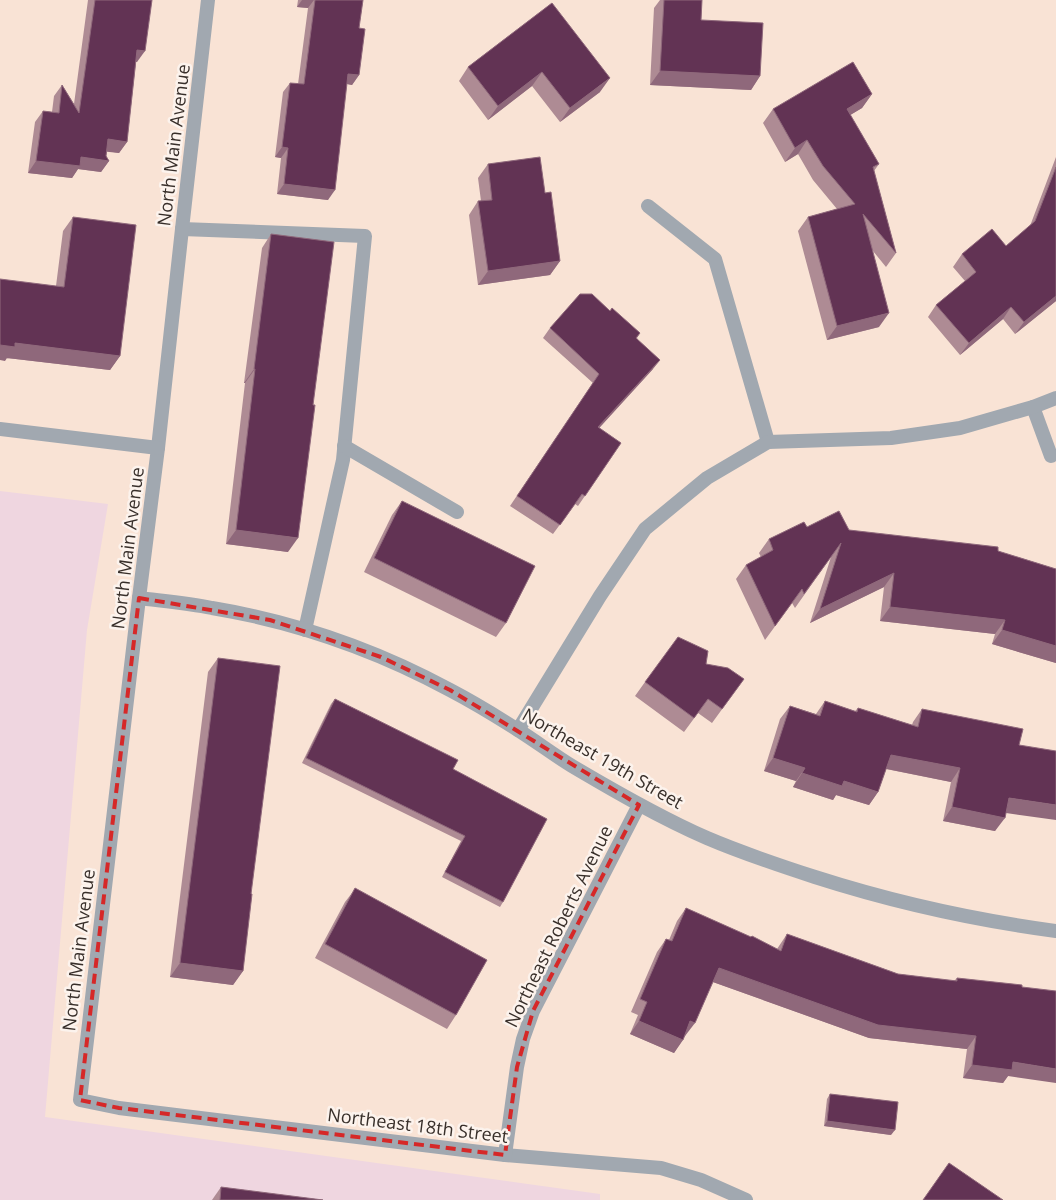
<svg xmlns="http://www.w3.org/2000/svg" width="1056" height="1200" font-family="'Open Sans',sans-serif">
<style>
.commercial{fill:#efd6e0}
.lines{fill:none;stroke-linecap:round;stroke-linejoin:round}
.service{stroke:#a1a8b0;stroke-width:14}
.minor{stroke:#a1a8b0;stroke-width:14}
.wall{fill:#ae8b94}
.shaded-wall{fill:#8f687b}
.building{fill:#623354;stroke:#8f687b}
.marked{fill:none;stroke:#d62828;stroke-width:4;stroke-dasharray:10 6;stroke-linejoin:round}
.labels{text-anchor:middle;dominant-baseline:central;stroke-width:5;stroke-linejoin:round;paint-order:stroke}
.street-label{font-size:18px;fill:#382f2a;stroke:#fcf3ed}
</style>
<rect width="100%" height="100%" fill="#f9e3d5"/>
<path class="commercial" d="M0,491L108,504L87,630L45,1117L600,1194V1200H0Z"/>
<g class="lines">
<g class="service">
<path d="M182,229L365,236L343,460L305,630"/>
<path d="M344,446L457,512"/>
</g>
<g class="minor">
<path d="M208,0L182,229L158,448L139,598L80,1100L119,1108L505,1155L661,1168L701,1180L746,1200"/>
<path d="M648,206L715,259L768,442"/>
<path d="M1033,407L1051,456"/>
<path d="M0,429L158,448"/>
<path d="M139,598C163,601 188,603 212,608C296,622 376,650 450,690C473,702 496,716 518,730C537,742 554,755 572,766C616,792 661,818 707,838C742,853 778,865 815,877C893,902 974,920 1056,931"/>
<path d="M518,730L600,596L645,529L707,478L768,442L891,438L960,428L1033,407L1056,398"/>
<path d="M505,1155L517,1067L523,1039L533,1011L639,805"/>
</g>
</g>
<g class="wall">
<path d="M88,0H152L137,62H136L127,142L119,153L107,151L106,156L109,161L101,172L78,169L72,178L28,173L35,122L43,111L52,112L54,96L62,85L74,104Z"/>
<path d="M298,0H363L359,28V75L352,85L347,84L328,200L277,194L281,158L275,157L283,92L290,83L298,84L308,8L297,7Z"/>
<path d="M660,0H702L701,20L760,76L751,90L650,85L654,8Z"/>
<path d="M552,3L600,92L560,122L532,86L488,120L459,81L468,67Z"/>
<path d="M872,94L862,108L850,115L879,164L874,171L896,253L886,267L873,251L879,327L827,340L798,231L808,217L837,209L813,180L798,154L785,162L763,123L773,109Z"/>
<path d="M1056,157V301L1015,334L1003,319L960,355L928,317L936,305L965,281L953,267L962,254L1006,246L1030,226Z"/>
<path d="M488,164L545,193L560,261L550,275L478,285L469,215L478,201H481L478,178Z"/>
<path d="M73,217L120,356L110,370L7,358L5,361L56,286L63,231Z"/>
<path d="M271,234L288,552L226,544L245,383H244L262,248Z"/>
<path d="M610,311L640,333L637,338L653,369L599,428L621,443L578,506L575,504L553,534L510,506L593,383L543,338L550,328Z"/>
<path d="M402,501L506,623L496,637L364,572L392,515Z"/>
<path d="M807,527L849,530L998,551L1056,569V663L992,644L995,634L880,621L884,587L810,623L831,557L795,608L792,603L765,640L736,579L746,565L761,557L759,553L769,539Z"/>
<path d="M218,658L251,894L243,971L233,985L170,977L208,672Z"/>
<path d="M706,664L744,679L712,723L698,713L684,732L635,696L645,682Z"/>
<path d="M335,699L453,769L503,902L500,907L442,877L461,841L302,763L331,704Z"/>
<path d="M825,701L855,711L858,708L912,725L913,722L922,709L1006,812L995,831L943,821L951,782L886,769L878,792L869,805L836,795L833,800L793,787L796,781L764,771L780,719L790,706L816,714Z"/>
<path d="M355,889L456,1015L447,1029L315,958L345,902Z"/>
<path d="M686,908L777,949L787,934L898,974L954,981L957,978L1008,1076L1003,1083L963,1078L967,1049L869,1038L713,982L685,1036L674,1053L630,1034L638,1015L631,1012L657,952L666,939L669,940L677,921Z"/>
<path d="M830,1094L891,1135L824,1126L827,1099Z"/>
<path d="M221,1187L323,1200H212Z"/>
</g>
<g class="shaded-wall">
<path d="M302,0H314L308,8L297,7Z"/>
<path d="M137,50L145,51L137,62L129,61Z"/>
<path d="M660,71L760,76L751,90L650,85Z"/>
<path d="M542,72L532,86L488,120L498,106Z"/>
<path d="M348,74L359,75L352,85L342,83Z"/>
<path d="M610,78L600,92L560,122L570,108Z"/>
<path d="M872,94L862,108L837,123L847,109Z"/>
<path d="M108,139L127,142L119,153L100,151Z"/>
<path d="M807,140L798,154L785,162L795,148Z"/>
<path d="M282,147L288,148L281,158L275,157Z"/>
<path d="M81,157L109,161L101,172L78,169L72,178L28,173L36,161Z"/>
<path d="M284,184L335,190L328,200L277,194Z"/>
<path d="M560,261L550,275L478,285L488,271Z"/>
<path d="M1056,296V301L1015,334L1024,322Z"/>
<path d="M1011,307L1003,319L960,355L969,343Z"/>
<path d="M889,313L879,327L827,340L837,326Z"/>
<path d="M15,343L120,356L110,370L7,358L5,361L0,360V345Z"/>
<path d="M660,360L653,369L591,437L598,427Z"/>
<path d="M254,369H255L245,383H244Z"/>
<path d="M236,530L298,538L288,552L226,544Z"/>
<path d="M894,573L884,587L810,623L820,609Z"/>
<path d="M890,607L1005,620L995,634L880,621Z"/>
<path d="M1002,630L1056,646V663L992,644Z"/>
<path d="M891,755L960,768L951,782L882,768Z"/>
<path d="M773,758L805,768L796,781L764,771Z"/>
<path d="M802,773L844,781L878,792L869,805L836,795L833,800L793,787Z"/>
<path d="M1009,798L1056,805V820L999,812Z"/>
<path d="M952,807L1005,818L995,831L943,821Z"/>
<path d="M180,963L243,971L233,985L170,977Z"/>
<path d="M719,968L976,1036L967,1049L869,1038L710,981Z"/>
<path d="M639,1021L683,1040L674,1053L630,1034Z"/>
<path d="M690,1021L695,1023L685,1036L681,1034Z"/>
<path d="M1013,1062L1056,1069V1083L1008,1076L1003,1083L963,1078L972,1065Z"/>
<path d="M827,1121L895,1130L891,1135L824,1126Z"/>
</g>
<g class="building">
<path d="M95,0H152L145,51L137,50L127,142L108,139L106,156L109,161L81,157L80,166L36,161L43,111L59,113L62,85L79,113Z"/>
<path d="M315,0H363L359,28L365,29L359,75L348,74L335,190L284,184L288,148L282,147L290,83L304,84Z"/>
<path d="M664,0H702L701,20L763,23L760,76L660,71Z"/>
<path d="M552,3L610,78L570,108L542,72L498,106L468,67Z"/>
<path d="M853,62L872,94L847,109L879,164L873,167L896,253L863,214L889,313L837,326L808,217L855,204L823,166L807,140L795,148L773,109Z"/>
<path d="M540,157L545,193L551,192L560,261L488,271L478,201L492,200L488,164Z"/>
<path d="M1056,167V296L1024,322L1011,307L969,343L936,305L976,272L962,254L992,229L1006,246L1035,221Z"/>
<path d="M73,217L136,225L120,356L15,343V347L0,345V279L64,287Z"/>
<path d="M271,234L334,242L313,405H315L298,538L236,530L255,369H254Z"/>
<path d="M580,294H592L610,311L612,308L640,333L636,338L660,360L598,427L621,443L585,496L582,494L560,525L517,496L599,374L550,328Z"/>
<path d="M402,501L535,566L506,623L374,558Z"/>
<path d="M839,511L849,530L998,547V551L1056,569V646L1002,630L1005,620L890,607L894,573L820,609L841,543L804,594L802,589L775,626L746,565L773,550L769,539L804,522L807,527Z"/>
<path d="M678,637L708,651L706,664L728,668L744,679L722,709L708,699L694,718L645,682Z"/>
<path d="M218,658L280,666L251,894H252L243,971L180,963Z"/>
<path d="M335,699L458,760L453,769L547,819L503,902L445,872L465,836L306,758Z"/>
<path d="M825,701L857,712L858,708L918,727L922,709L1023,729L1019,745L1056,751V805L1009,798L1005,818L952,807L960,768L891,755L878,792L844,781L842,786L802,773L805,768L773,758L790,706L820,716Z"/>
<path d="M355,888L487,960L456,1015L325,944Z"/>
<path d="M686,908L751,937L752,936L781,951L787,934L898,974L957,981V978L1022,985V987L1056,991V1069L1013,1062L1012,1070L972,1065L976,1036L878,1025L719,968L695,1023L690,1021L683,1040L639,1021L647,1002L640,999L666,939L672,941Z"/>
<path d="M830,1094L898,1102L895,1130L827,1121Z"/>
<path d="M949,1163L1003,1200H923Z"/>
<path d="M221,1187L323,1200H220Z"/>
</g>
<path class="marked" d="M139,598L270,620L381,657L450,690L639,805L533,1011L517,1067L505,1155L119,1108L80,1100Z"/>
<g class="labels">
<g class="street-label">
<text transform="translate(173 145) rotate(-83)">North Main Avenue</text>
<text transform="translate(127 548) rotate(-83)">North Main Avenue</text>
<text transform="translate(603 758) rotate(30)">Northeast 19th Street</text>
<text transform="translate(558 926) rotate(-64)">Northeast Roberts Avenue</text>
<text transform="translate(78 950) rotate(-83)">North Main Avenue</text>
<text transform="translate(418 1125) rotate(7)">Northeast 18th Street</text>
</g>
</g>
</svg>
